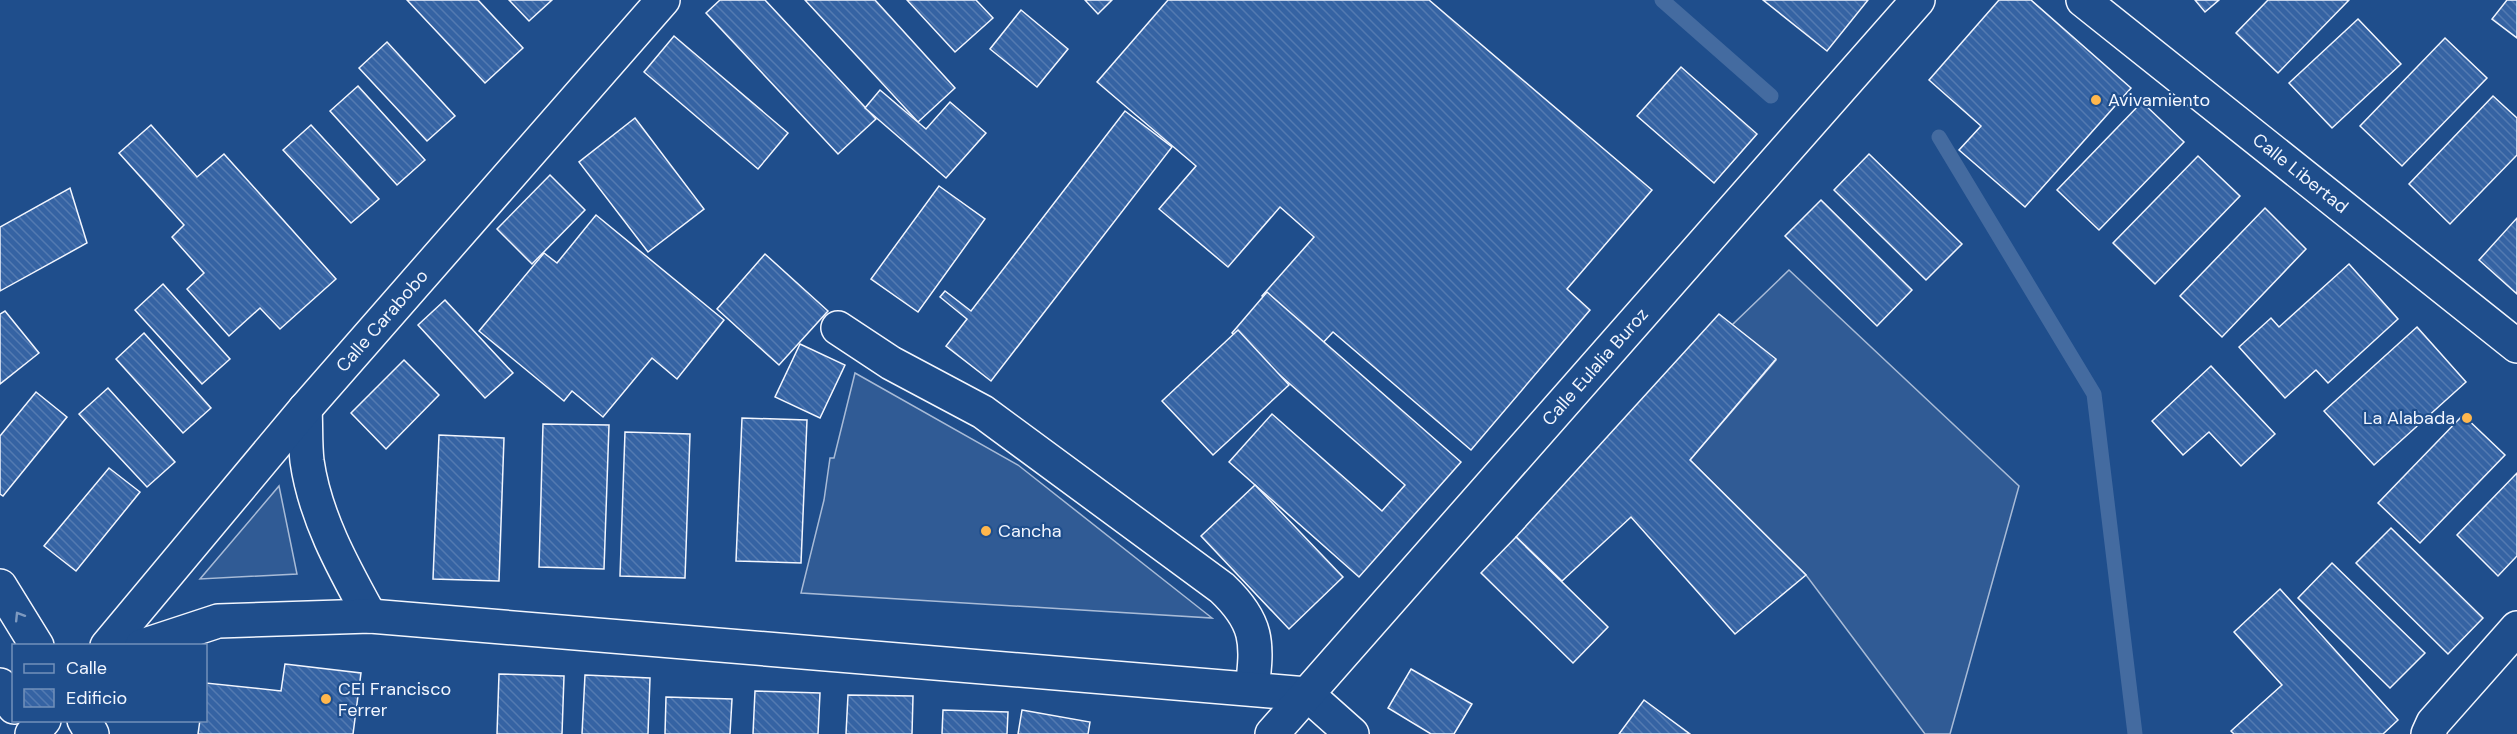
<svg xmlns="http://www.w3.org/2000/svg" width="2517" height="734" font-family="'DM Sans',sans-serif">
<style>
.built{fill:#305b95;stroke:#a8bbd7;stroke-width:1.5}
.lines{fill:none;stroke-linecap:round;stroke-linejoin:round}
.stream{stroke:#446ba0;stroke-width:15}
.building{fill:url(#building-back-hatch);stroke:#f2f6ff;stroke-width:1.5}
.minor-casing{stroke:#f2f6ff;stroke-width:36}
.minor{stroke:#1f4e8c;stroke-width:33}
.oneway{stroke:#7e9ac0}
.poi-dot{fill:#ffb74d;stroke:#1f4e8c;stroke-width:2}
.labels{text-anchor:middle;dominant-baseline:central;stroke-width:4.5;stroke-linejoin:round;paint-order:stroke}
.poi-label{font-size:18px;fill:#f2f6ff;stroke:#1f4e8c;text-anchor:start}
.street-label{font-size:18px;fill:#f2f6ff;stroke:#1f4e8c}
</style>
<defs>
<pattern id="building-back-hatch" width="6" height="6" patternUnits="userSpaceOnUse" patternTransform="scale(1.5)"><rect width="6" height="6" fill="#3563a3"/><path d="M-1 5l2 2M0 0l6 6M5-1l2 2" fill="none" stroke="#537ab1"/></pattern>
</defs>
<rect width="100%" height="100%" fill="#1f4e8c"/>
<g class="built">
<path d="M1789,270L2019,486L1950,734H1925L1806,575L1690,460L1776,360L1732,325Z"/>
<path d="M855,373L1018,465L1212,618L801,593L824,500L830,458H834Z"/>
<path d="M279,486L297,574L200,579Z"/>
</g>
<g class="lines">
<g class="stream">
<path d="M1662,0L1771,96"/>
<path d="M1939,137L2094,394L2135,734"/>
</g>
</g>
<g class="building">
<path d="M407,0H478L523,48L485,83Z"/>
<path d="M509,0H552L529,21Z"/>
<path d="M720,0H765L876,119L838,154L706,13Z"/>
<path d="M805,0H875L955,88L918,122Z"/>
<path d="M907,0H976L993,18L955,52Z"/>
<path d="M1085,0H1112L1098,14Z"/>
<path d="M1168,0H1429L1652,190L1567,289L1590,310L1471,450L1333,332L1320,346L1262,296L1314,237L1280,207L1228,267L1159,209L1196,166L1097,82Z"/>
<path d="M1763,0H1868L1827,51Z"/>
<path d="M1999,0H2031L2131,88L2025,207L1959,150L1981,126L1929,80Z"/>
<path d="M2195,0H2219L2205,12Z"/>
<path d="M2268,0H2349L2278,73L2236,33Z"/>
<path d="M2507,0H2517V38L2492,19Z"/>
<path d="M1021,10L1068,49L1037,87L990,49Z"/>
<path d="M2358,19L2401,64L2332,128L2289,83Z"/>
<path d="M674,36L788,133L758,169L644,72Z"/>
<path d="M2445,38L2487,78L2402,166L2360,126Z"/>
<path d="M387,42L455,116L427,141L359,68Z"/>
<path d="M1681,67L1757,134L1714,183L1637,116Z"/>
<path d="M358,86L425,160L397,185L330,111Z"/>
<path d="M880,90L926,129L950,102L986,133L946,178L865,108Z"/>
<path d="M2493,96L2517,118V155L2450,224L2409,184Z"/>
<path d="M2142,102L2184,142L2099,230L2057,190Z"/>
<path d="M1125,111L1172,147L991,381L946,346L967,319L940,297L945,291L971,311Z"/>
<path d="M635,118L704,209L648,252L579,162Z"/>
<path d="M151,125L197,177L224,154L336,279L280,329L260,308L229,336L187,289L204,273L172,237L184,225L119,153Z"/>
<path d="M311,125L379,199L351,223L283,150Z"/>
<path d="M1869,154L1962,244L1926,280L1834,190Z"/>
<path d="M2198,156L2240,196L2155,284L2113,243Z"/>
<path d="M550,175L585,210L532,264L497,229Z"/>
<path d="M939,186L985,219L918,312L871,279Z"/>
<path d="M70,188L87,243L0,291V227Z"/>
<path d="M1821,200L1912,290L1877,326L1785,236Z"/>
<path d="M2265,208L2306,249L2222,337L2180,296Z"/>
<path d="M596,215L724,320L677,379L652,358L603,417L572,391L564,401L479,331L544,253L557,263Z"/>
<path d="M2517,218V294L2479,260Z"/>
<path d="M765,254L828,311L779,365L717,309Z"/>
<path d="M2349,264L2398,319L2328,383L2316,370L2285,398L2239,347L2271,318L2279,327Z"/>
<path d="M163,284L230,359L202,384L135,310Z"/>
<path d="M1267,292L1461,462L1359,577L1229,462L1272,414L1382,511L1405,485L1232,333Z"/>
<path d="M445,300L513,373L485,398L418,325Z"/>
<path d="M5,311L39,353L0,384V314Z"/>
<path d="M1719,314L1776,359L1690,460L1806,575L1735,634L1631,517L1562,581L1516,537Z"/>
<path d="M2417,327L2466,382L2374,465L2324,411Z"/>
<path d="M1238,330L1289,385L1213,455L1162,401Z"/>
<path d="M144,333L211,408L183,433L116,359Z"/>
<path d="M800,344L845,365L820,418L775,397Z"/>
<path d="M404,360L439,395L386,449L351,413Z"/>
<path d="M2211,366L2275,434L2241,466L2209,432L2183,455L2152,421Z"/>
<path d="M108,388L175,462L147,487L79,414Z"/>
<path d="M36,392L67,417L3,496L0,494V436Z"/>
<path d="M2463,415L2505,455L2420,543L2378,503Z"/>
<path d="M742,418L807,420L801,563L736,561Z"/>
<path d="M543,424L609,425L604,569L539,567Z"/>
<path d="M625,432L690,434L685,578L620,576Z"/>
<path d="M439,435L504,438L499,581L433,579Z"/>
<path d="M109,468L140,492L76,571L44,546Z"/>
<path d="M2517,473V556L2498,576L2457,535Z"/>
<path d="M1255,485L1343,577L1289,629L1201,536Z"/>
<path d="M2391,528L2483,618L2448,654L2356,563Z"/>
<path d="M1516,537L1608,627L1573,663L1481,573Z"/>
<path d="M2332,563L2425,653L2390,688L2298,598Z"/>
<path d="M2280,589L2398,720L2383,734H2234L2231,731L2282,685L2234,632Z"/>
<path d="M285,664L361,673L353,734H198L200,720H206V683L281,691Z"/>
<path d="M1411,669L1472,704L1454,734H1431L1388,708Z"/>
<path d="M499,674L564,676L562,734H497Z"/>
<path d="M585,675L650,678L648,734H582Z"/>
<path d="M755,691L820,693L818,734H753Z"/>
<path d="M848,695L913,696L912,734H846Z"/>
<path d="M666,697L732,699L730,734H665Z"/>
<path d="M1644,700L1690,734H1619Z"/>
<path d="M943,710L1008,712L1007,734H942Z"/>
<path d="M1022,710L1090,722L1088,734H1018Z"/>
</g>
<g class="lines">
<g class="minor-casing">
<g id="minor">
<path id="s1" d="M2083,0L2517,346"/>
<path d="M838,328L891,363L983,412L1222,588C1258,622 1258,642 1252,689"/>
<path d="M305,409C306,426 305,444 307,461C315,517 343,567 370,616"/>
<path d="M0,586L37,646"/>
<path id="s2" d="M107,646L305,409L663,0"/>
<path d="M142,646L218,621L370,616L1307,694L1352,734"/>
<path d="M0,685L14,707"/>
<path d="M84,720L92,734"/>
<path d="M32,734L44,720"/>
<path id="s3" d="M1272,734L1918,0"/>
<path d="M2428,734L2433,723L2517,628"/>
</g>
</g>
<use href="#minor" class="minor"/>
</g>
<defs><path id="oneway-chevron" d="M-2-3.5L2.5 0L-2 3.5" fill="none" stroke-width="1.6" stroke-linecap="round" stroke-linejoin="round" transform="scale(1.5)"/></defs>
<use class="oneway" href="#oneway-chevron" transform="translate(19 616) rotate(-122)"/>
<g class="poi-dot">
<circle cx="2096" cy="100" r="6"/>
<circle cx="2467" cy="418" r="6"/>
<circle cx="986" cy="531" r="6"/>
<circle cx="326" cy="699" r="6"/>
</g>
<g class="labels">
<g class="poi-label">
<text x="2108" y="100">Avivamiento</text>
<text x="2455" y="418" text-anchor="end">La Alabada</text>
<text x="998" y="531">Cancha</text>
<text x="338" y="689">CEI Francisco<tspan x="338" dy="21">Ferrer</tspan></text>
</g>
<g class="street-label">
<text stroke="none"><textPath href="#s1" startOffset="278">Calle Libertad</textPath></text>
<text stroke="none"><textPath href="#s2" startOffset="426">Calle Carabobo</textPath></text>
<text stroke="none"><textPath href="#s3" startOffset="489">Calle Eulalia Buroz</textPath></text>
</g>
</g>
<rect x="12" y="644" width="195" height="78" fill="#1f4e8c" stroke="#7391ba" stroke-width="1.5"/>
<rect x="24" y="664" width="30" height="9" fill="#1f4e8c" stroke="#7391ba" stroke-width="1.5"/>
<text x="66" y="674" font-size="18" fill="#f2f6ff">Calle</text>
<rect x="24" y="689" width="30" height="18" fill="url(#building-back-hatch)" stroke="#7391ba" stroke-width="1.5"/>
<text x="66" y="704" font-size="18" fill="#f2f6ff">Edificio</text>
</svg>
